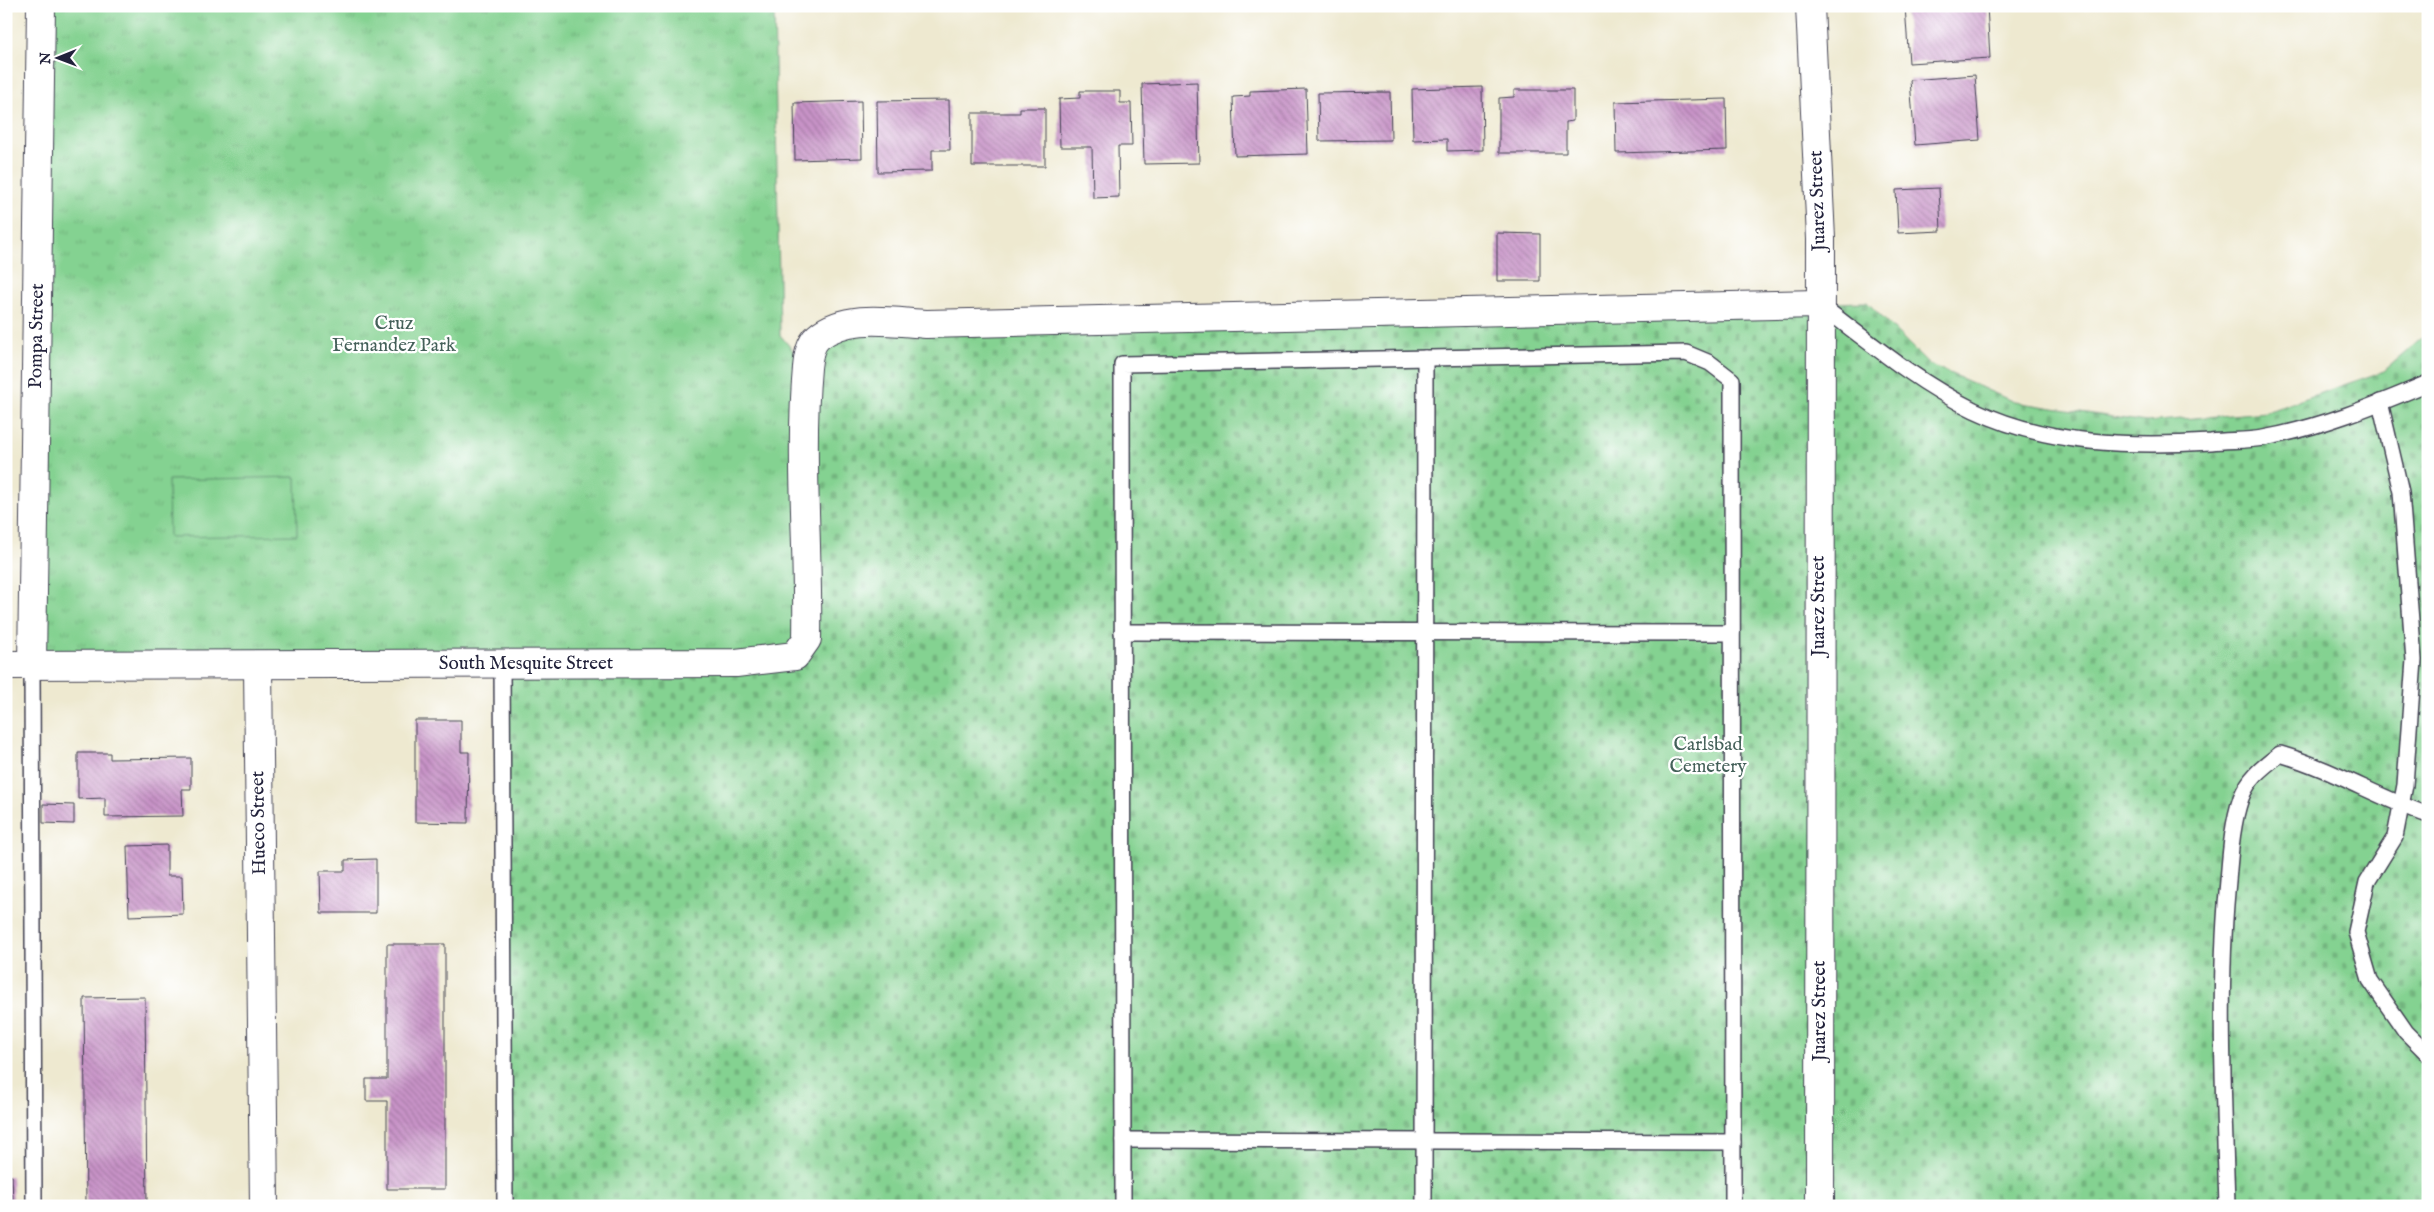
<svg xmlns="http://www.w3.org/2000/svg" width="2434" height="1212" font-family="'IM FELL English',serif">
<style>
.grass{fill:url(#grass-tufts);stroke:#537a66}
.cemetery{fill:url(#cemetery-stones);stroke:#537a66}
.pitch{fill:#84d291;stroke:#537a66}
.building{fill:url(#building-back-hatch)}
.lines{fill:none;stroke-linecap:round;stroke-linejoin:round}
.lane-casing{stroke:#414051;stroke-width:18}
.street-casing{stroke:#414051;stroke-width:30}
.lane{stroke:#fff;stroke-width:15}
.street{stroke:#fff;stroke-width:28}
.labels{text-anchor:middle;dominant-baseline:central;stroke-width:4.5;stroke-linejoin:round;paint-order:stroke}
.street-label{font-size:19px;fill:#22223b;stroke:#fff}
.park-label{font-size:19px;fill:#446059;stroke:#fff}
</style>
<defs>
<pattern id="grass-tufts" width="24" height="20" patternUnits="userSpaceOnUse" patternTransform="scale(1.25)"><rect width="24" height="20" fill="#84d291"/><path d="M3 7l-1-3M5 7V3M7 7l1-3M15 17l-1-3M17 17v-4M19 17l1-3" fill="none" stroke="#72b47e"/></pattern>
<pattern id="cemetery-stones" width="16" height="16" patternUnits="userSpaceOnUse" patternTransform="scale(1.25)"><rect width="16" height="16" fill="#84d291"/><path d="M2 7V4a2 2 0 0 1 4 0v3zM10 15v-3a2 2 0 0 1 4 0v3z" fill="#72b47e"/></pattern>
<pattern id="building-back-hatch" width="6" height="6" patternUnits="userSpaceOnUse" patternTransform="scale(1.25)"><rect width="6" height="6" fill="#c893c7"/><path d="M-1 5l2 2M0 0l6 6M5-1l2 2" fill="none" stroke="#a278a3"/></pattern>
</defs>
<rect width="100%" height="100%" fill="#fff"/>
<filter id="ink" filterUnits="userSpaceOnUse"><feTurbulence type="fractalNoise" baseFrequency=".02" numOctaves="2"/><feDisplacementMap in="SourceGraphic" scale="10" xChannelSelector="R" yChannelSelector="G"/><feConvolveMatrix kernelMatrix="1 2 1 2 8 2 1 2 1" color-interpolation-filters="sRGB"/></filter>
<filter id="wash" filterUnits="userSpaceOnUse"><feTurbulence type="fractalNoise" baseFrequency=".0096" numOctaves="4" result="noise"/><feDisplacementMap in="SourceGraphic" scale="20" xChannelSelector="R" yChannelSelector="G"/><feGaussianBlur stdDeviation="1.12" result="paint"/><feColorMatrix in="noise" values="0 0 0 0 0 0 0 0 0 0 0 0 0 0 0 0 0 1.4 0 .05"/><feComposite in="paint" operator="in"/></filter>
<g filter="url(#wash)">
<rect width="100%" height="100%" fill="#eee9d0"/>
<path class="grass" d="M41,6H774L780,335L807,367L795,656L32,665Z"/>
<path class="cemetery" d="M1867,302L1929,364L2014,402L2146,422L2266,412L2384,371L2428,333V1206H505L502,664L795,656L807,367L832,328Z"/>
<path class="pitch" d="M296,477L297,535L169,537L168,480Z"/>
<g id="blocks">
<g class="building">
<path d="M1905,6H1987L1990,58L1909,63Z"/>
<path d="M1975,75L1980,140L1915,145L1910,80Z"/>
<path d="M1197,82L1199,163L1144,164L1142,84Z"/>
<path d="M1482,87L1483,150L1447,151V139L1413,140L1412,89Z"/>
<path d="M1306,89L1308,154L1235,156L1233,97L1250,96V91Z"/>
<path d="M1514,90H1573V121L1566,122V153H1499V98L1514,97Z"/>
<path d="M1080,91H1120V103H1131L1132,146H1118L1119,197L1093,198L1092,147H1060L1059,99L1080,98Z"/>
<path d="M1390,92L1391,140L1319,141L1318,93Z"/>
<path d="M1726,99L1727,150L1616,153L1615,102Z"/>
<path d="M949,100L950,150H932V171L878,172L877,101Z"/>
<path d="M861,101L862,158L795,160L794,103Z"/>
<path d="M1020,108H1045V166H972V113H1020Z"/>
<path d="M1939,188L1941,231L1898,233L1896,190Z"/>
<path d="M1497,233L1540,234V281H1497Z"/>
<path d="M415,720H461V752H469L468,823L415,822Z"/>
<path d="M78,753H110V759L191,758V789H182L183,816L105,817V798L78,799Z"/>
<path d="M43,804L74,805V824L43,823Z"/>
<path d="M167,845V876H182L183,914L129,916L127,846Z"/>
<path d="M376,859V913H321L320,871H345V860Z"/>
<path d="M387,944H445V1189H387V1101H366V1079H387Z"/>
<path d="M145,997L147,1206H86L84,998Z"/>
<path d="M6,1176H12L13,1206H6Z"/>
</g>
</g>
</g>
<g filter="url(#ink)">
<use href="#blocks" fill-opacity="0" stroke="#414051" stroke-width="1"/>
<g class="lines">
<g class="lane-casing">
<g id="lane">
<path d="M1819,304C1869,342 1918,383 1974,410C2047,445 2131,447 2211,442C2228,440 2246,441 2263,438C2319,428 2376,405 2428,383"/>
<path d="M2380,402L2401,492L2414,660L2405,785L2395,837L2367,882L2356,932L2370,980L2406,1032L2428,1054"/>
<path d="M1122,632L1732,633"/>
<path d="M502,664L505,1206"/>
<path d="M32,665L34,1206"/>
<path d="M1123,1140L1733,1142"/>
<path d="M1123,1206L1122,364L1686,353L1710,363L1732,380L1733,1206"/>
<path d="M1424,1206L1425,358"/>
<path d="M2227,1206C2224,1101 2218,996 2227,892C2230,861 2231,827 2241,798C2249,777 2263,767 2280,754C2332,769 2377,797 2428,815"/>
</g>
</g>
<g class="street-casing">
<g id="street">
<path d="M1810,6L1821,239L1820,1206"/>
<path d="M6,665L736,663L795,656L807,639C809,549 799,458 807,368C808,357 810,344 818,337C847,313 892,322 926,324L1819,304"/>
<path d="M32,665L41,6"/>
<path d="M258,666L264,1206"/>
</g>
</g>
<use href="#lane" class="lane"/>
<use href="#street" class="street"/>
</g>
</g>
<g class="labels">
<g class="street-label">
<text transform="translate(1818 201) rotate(-92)">Juarez Street</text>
<text transform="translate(37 336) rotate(-89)">Pompa Street</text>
<text transform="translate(1819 606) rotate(-90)">Juarez Street</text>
<text x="526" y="664">South Mesquite Street</text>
<text transform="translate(259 823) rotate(-91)">Hueco Street</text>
<text transform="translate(1820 1011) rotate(-90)">Juarez Street</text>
</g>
<g class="park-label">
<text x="394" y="324">Cruz<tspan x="394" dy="22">Fernandez Park</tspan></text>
<text x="1708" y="745">Carlsbad<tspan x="1708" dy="22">Cemetery</tspan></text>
</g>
</g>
<rect width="2434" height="1212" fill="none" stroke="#fff" stroke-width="25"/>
<g transform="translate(58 58) rotate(269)" stroke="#ffffff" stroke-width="4" paint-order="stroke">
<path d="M0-4L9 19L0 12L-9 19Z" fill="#22223b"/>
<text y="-8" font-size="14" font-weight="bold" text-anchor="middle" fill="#22223b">N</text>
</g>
</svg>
